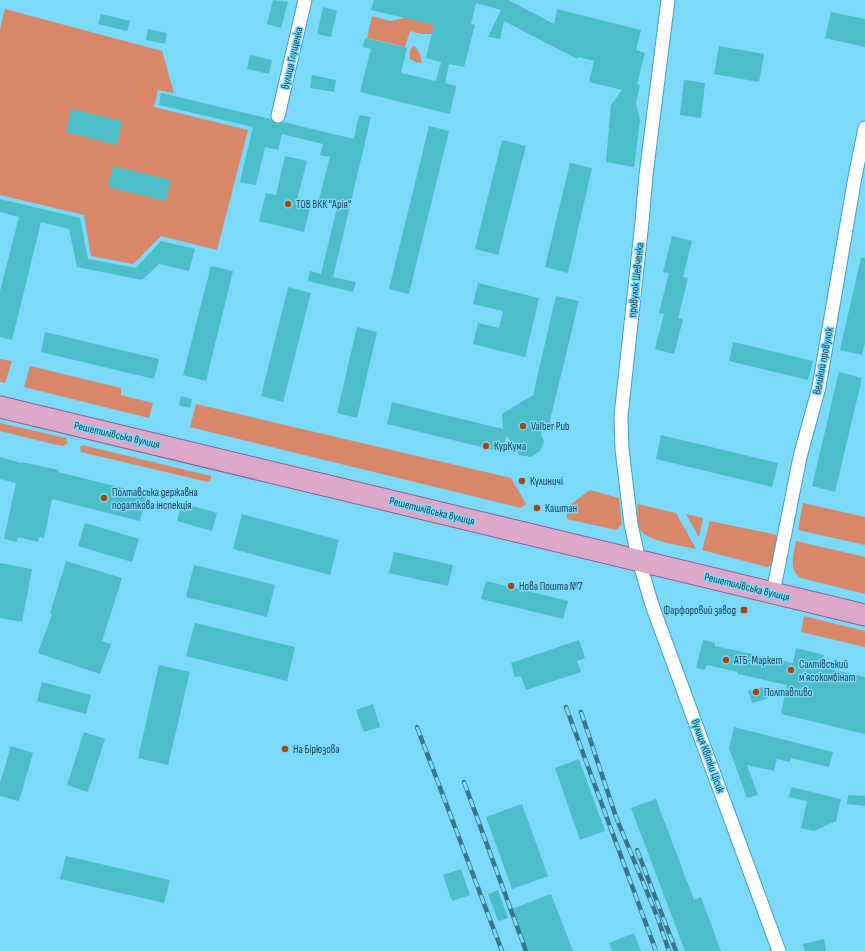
<svg xmlns="http://www.w3.org/2000/svg" width="865" height="951" font-family="'Sofia Sans Condensed',sans-serif">
<style>
.green{fill:#d88868}
.building{fill:#4bbec7}
.lines{fill:none;stroke-linecap:round;stroke-linejoin:round}
.minor-casing{stroke:#41a2c0;stroke-width:15}
.primary-casing{stroke:#895e88;stroke-width:23}
.minor{stroke:#fff;stroke-width:13}
.primary{stroke:#dda9cb;stroke-width:21}
.rail-casing{stroke:#3a768a;stroke-width:4.5}
.rail{stroke:#7bd9f9;stroke-width:3;stroke-dasharray:9;stroke-linecap:butt}
.poi-dot{fill:#aa4514;stroke:#7bd9f9;stroke-width:1.5}
.labels{text-anchor:middle;dominant-baseline:central;stroke-width:3;stroke-linejoin:round;paint-order:stroke}
.street-label{font-size:11px;fill:#163f4c;stroke:#7bd9f9}
.poi-label{font-size:11px;fill:#163f4c;stroke:#7bd9f9;text-anchor:start}
</style>
<rect width="100%" height="100%" fill="#7bd9f9"/>
<g class="green">
<path d="M5,9L162,51L174,93L158,90L154,107L248,130L217,250L161,236L133,264L91,256L84,215L0,195V29Z"/>
<path d="M372,16L390,21L409,17L437,25L435,34H421L410,31L405,47L367,38Z"/>
<path d="M414,45L420,54L422,63L416,62L410,59V50Z"/>
<path d="M0,359L12,361L5,383L0,382Z"/>
<path d="M30,366L121,388V395L153,403L149,418L24,387Z"/>
<path d="M196,404L511,478L526,504L521,508L190,427Z"/>
<path d="M0,423L66,438L68,443L63,446L53,444L0,431Z"/>
<path d="M82,445L211,476V479L208,482L81,452L80,447Z"/>
<path d="M590,490L619,498L622,524L616,530L567,519L566,508Z"/>
<path d="M803,503L865,517V545L798,530Z"/>
<path d="M637,504L676,513L696,549C684,546 644,541 640,529C637,522 638,511 637,504Z"/>
<path d="M686,514L703,518L699,537Z"/>
<path d="M710,521L782,536L774,564L767,567L702,550Z"/>
<path d="M796,541L865,557V594L801,578C788,570 794,554 796,541Z"/>
<path d="M804,616L865,631V647L801,632Z"/>
</g>
<g class="building">
<path d="M273,0L288,2L281,28L267,24Z"/>
<path d="M374,0H508L554,24L557,9L641,30L636,50L645,53L637,84L640,85L636,103L640,121L634,167L606,162L611,105L622,90L589,82L594,61L579,57L577,59L504,21L500,39L488,37L501,10L476,3L471,24L475,25L464,67L449,64L445,83L456,86L450,114L360,92L371,49L363,47L365,38L407,48L401,73L436,81L441,62L426,58L434,25L371,10Z"/>
<path d="M323,7L337,11L331,37L317,34Z"/>
<path d="M831,12L865,19V47L825,38Z"/>
<path d="M101,14L130,21L127,31L98,24Z"/>
<path d="M148,29L167,33L165,44L146,40Z"/>
<path d="M719,46L764,54L759,82L714,74Z"/>
<path d="M250,55L272,60L269,74L247,69Z"/>
<path d="M312,75L336,80L334,92L310,88Z"/>
<path d="M684,80L705,83L701,118L680,115Z"/>
<path d="M161,93L271,119L276,124L283,122L354,139L359,115L371,117L333,277L356,282L353,292L308,281L310,271L321,274L338,204L319,199L330,157L320,155L323,144L282,134L278,150L265,147L256,185L240,182L253,127L159,105Z"/>
<path d="M71,109L122,121L117,145L66,132Z"/>
<path d="M429,126L449,131L409,294L389,289Z"/>
<path d="M502,140L526,146L498,255L475,249Z"/>
<path d="M285,156L307,161L297,200L311,204L304,232L259,221L266,193L276,195Z"/>
<path d="M570,163L592,168L568,273L545,267Z"/>
<path d="M113,166L171,180L166,201L108,187Z"/>
<path d="M0,199L80,218L88,259L136,268L161,241L195,249L189,271L159,264L142,280L77,267L69,229L41,222L12,340L0,337V291L19,217L0,212Z"/>
<path d="M672,236L692,241L683,277L688,278L678,318L683,319L674,354L655,349L664,314L659,313L669,273L663,272Z"/>
<path d="M861,258H865V343L862,355L840,350Z"/>
<path d="M211,266L233,271L206,381L183,375Z"/>
<path d="M478,283L539,298L525,357L473,344L478,323L499,328L503,311L473,304Z"/>
<path d="M288,287L311,293L283,402L261,396Z"/>
<path d="M556,296L579,301L549,424L544,423L541,435L544,441L540,451L531,457L519,455L507,435L502,452L387,424L392,402L503,429L502,414L533,395Z"/>
<path d="M357,327L377,332L357,418L337,413Z"/>
<path d="M45,332L159,359L154,379L41,352Z"/>
<path d="M733,342L813,361L808,380L729,361Z"/>
<path d="M839,372L862,378L835,492L812,486Z"/>
<path d="M181,396L192,399L190,408L179,405Z"/>
<path d="M661,435L778,463L772,487L656,459Z"/>
<path d="M0,457L21,463V462L59,470L58,472L147,494L140,521L52,499L44,538L39,537L38,542L18,537L17,542L4,539L16,483L0,479Z"/>
<path d="M182,503L217,513L212,531L177,521Z"/>
<path d="M242,514L339,540L330,575L233,549Z"/>
<path d="M85,523L139,539L132,562L78,546Z"/>
<path d="M394,552L453,565L448,586L389,573Z"/>
<path d="M66,561L122,578L102,641L111,644L100,674L38,653L52,614L50,613Z"/>
<path d="M0,563L32,569L22,622L0,618Z"/>
<path d="M194,565L275,585L267,617L186,597Z"/>
<path d="M486,581L568,601L563,619L481,599Z"/>
<path d="M195,623L295,647L287,681L186,656Z"/>
<path d="M579,640L585,658L577,661L581,672L526,690L521,676L515,677L511,663Z"/>
<path d="M703,640L715,643V646L793,663L796,648L824,655L821,667L865,677V734L781,714L787,685L738,674V672L707,665L705,670L696,668Z"/>
<path d="M159,665L190,672L168,765L138,758Z"/>
<path d="M42,682L91,695L86,714L37,701Z"/>
<path d="M763,687L767,699L752,703L748,691Z"/>
<path d="M373,704L380,727L364,732L356,710Z"/>
<path d="M734,727L833,752L829,767L791,758L790,762L777,759L774,771L747,765L758,795L747,798L729,748Z"/>
<path d="M84,732L105,739L88,792L67,785Z"/>
<path d="M11,746L33,753L19,801L0,796V783Z"/>
<path d="M579,759L605,831L580,840L555,768Z"/>
<path d="M791,787L841,799L836,821L814,831L801,828L807,801L789,797Z"/>
<path d="M848,795L865,796V806L847,804Z"/>
<path d="M656,799L694,900L701,897L721,951H685L631,808Z"/>
<path d="M522,804L548,876L512,889L486,817Z"/>
<path d="M66,856L170,880L164,903L60,879Z"/>
<path d="M461,869L470,895L452,901L443,875Z"/>
<path d="M498,890L508,918L498,921L488,894Z"/>
<path d="M551,894L573,951H528L512,909Z"/>
<path d="M634,933L641,951H612L609,943Z"/>
<path d="M824,939L826,951H805L803,944Z"/>
</g>
<g class="lines">
<g class="minor-casing">
<g id="minor">
<path d="M668,0L646,175L642,222L621,416L622,449L631,524L639,561L652,605L779,951"/>
<path d="M278,116L305,0"/>
<path d="M773,593L800,457L819,387L855,177L865,128"/>
</g>
</g>
<g class="primary-casing">
<path id="primary" d="M0,407L865,615"/>
</g>
<use href="#minor" class="minor"/>
<use href="#primary" class="primary"/>
<g class="rail-casing">
<g id="rail">
<path d="M566,707L656,951"/>
<path d="M581,712L616,817L657,916L669,951"/>
<path d="M417,727L502,951"/>
<path d="M464,782L526,951"/>
<path d="M637,850L676,951"/>
</g>
</g>
<use href="#rail" class="rail"/>
</g>
<g class="poi-dot">
<circle cx="288" cy="204" r="4"/>
<circle cx="523" cy="426" r="4"/>
<circle cx="486" cy="446" r="4"/>
<circle cx="522" cy="481" r="4"/>
<circle cx="104" cy="498" r="4"/>
<circle cx="537" cy="508" r="4"/>
<circle cx="511" cy="586" r="4"/>
<rect x="740" y="606" width="8" height="8" rx="2"/>
<circle cx="726" cy="660" r="4"/>
<circle cx="791" cy="670" r="4"/>
<circle cx="756" cy="692" r="4"/>
<circle cx="285" cy="749" r="4"/>
</g>
<g class="labels">
<g class="street-label">
<text transform="translate(292 58) rotate(-77)">вулиця Глущенка</text>
<text transform="translate(636 280) rotate(-84)">провулок Шевченка</text>
<text transform="translate(823 361) rotate(-79)">Великий провулок</text>
<text transform="translate(117 435) rotate(13)">Решетилівська вулиця</text>
<text transform="translate(432 511) rotate(14)">Решетилівська вулиця</text>
<text transform="translate(747 587) rotate(14)">Решетилівська вулиця</text>
<text transform="translate(708 756) rotate(70)">вулиця Квітки Цісик</text>
</g>
<g class="poi-label">
<text x="296" y="204">ТОВ ВКК "Арія"</text>
<text x="531" y="426">Valber Pub</text>
<text x="494" y="446">КурКума</text>
<text x="530" y="481">Кулиничі</text>
<text x="112" y="492">Полтавська державна<tspan x="112" dy="13">податкова інспекція</tspan></text>
<text x="545" y="508">Каштан</text>
<text x="519" y="586">Нова Пошта №7</text>
<text x="736" y="610" text-anchor="end">Фарфоровий завод</text>
<text x="734" y="660">АТБ-Маркет</text>
<text x="799" y="664">Салтівський<tspan x="799" dy="13">мʼясокомбінат</tspan></text>
<text x="764" y="692">Полтавпиво</text>
<text x="293" y="749">На Бірюзова</text>
</g>
</g>
</svg>
